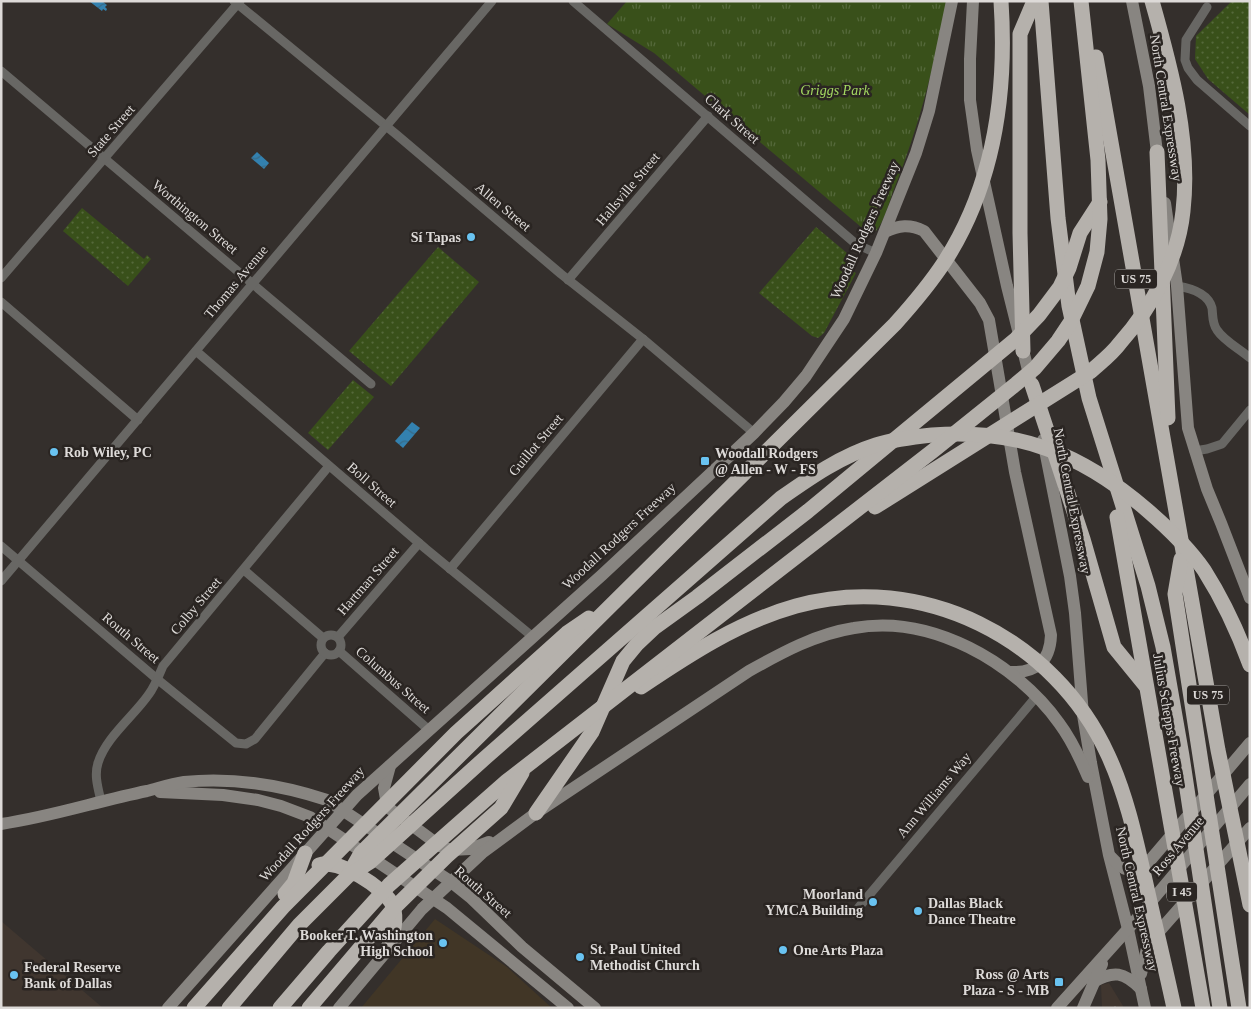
<svg xmlns="http://www.w3.org/2000/svg" width="1251" height="1009" font-family="'Times New Roman',serif">
<style>
.built{fill:#40362f}
.education{fill:#413626}
.grass{fill:url(#grass-dots)}
.park{fill:url(#park-tufts)}
.water{fill:url(#water-waves)}
.lines{fill:none;stroke-linecap:round;stroke-linejoin:round}
.street{stroke:#686764;stroke-width:9}
.secondary{stroke:#888581;stroke-width:12}
.highway{stroke:#b5b1ac;stroke-width:15}
.tram{stroke:#c4c0be;stroke-width:1}
.poi-dot{fill:#69c3f1;stroke:#2a2522;stroke-width:2}
.labels{text-anchor:middle;dominant-baseline:central;stroke-width:5;stroke-linejoin:round;paint-order:stroke}
.shield{fill:#2a2522;stroke:#a7a4a1;stroke-width:1}
.shield-label{font-size:12px;font-weight:bold;fill:#dddad8}
.park-label{font-size:14px;font-style:italic;fill:#a3d861;stroke:#2a2522}
.street-label{font-size:14px;fill:#dddad8;stroke:#2a2522}
.poi-label{font-size:14px;font-weight:bold;fill:#dddad8;stroke:#2a2522;text-anchor:start}
</style>
<defs>
<pattern id="grass-dots" width="8" height="8" patternUnits="userSpaceOnUse" patternTransform="scale(1.25)"><rect width="8" height="8" fill="#39501a"/><path d="M2 2h.1M6 6h.1" fill="none" stroke="#55693b" stroke-width="1.8" stroke-linecap="round"/></pattern>
<pattern id="park-tufts" width="24" height="20" patternUnits="userSpaceOnUse" patternTransform="scale(1.25)"><rect width="24" height="20" fill="#39501a"/><path d="M3 7l-1-3M5 7V3M7 7l1-3M15 17l-1-3M17 17v-4M19 17l1-3" fill="none" stroke="#55693b"/></pattern>
<pattern id="water-waves" width="16" height="10" patternUnits="userSpaceOnUse" patternTransform="scale(1.25)"><rect width="16" height="10" fill="#3381af"/><path d="M0 5q4-4 8 0t8 0" fill="none" stroke="#386b88"/></pattern>
</defs>
<rect width="100%" height="100%" fill="#342f2c"/>
<g class="built">
<path d="M1,921L103,1008H1Z"/>
<path d="M1109,983L1123,1006V1008H1102L1101,985Z"/>
</g>
<path class="education" d="M435,919L507,967L552,1008H361Z"/>
<g class="grass">
<path d="M1232,1H1250V115L1208,79L1195,59L1196,36Z"/>
<path d="M82,208L144,259L147,255L151,259L128,286L63,231Z"/>
<path d="M816,227L854,259L855,262L851,270L856,273L824,333L818,338L812,336L759,293Z"/>
<path d="M438,247L479,282L391,386L349,351Z"/>
<path d="M353,380L374,397L328,450L308,433Z"/>
</g>
<path class="park" d="M627,1H947C934,66 919,127 894,189C889,202 885,220 876,231L867,232L654,53L607,24Z"/>
<g class="water">
<path d="M89,1H102L107,5L105,7L107,9L106,11L103,9L102,11Z"/>
<path d="M257,152L269,163L264,169L251,158Z"/>
<path d="M412,422L420,428L403,448L395,441Z"/>
</g>
<g class="lines">
<g class="street">
<path d="M234,1L397,135L561,274L643,339L754,433"/>
<path d="M573,1L856,244L876,253"/>
<path d="M1207,7L1186,40L1185,60L1188,68L1197,80L1250,126"/>
<path d="M1,71L371,384"/>
<path d="M1,278L240,1"/>
<path d="M568,280L708,116"/>
<path d="M1177,286C1190,288 1208,293 1212,308C1213,316 1212,323 1217,330C1224,341 1240,349 1250,358"/>
<path d="M1,302L138,420"/>
<path d="M196,351L426,549L533,637"/>
<path d="M1194,451L1207,449L1222,444L1250,410"/>
<path d="M1,546L157,679L236,743L246,744L255,739L325,653"/>
<path d="M450,569L643,339"/>
<path d="M244,570L323,638"/>
<path d="M1,581L492,1"/>
<circle cx="331" cy="645" r="10"/>
<path d="M338,637L419,543"/>
<path d="M339,651L429,730"/>
<path d="M101,801C98,788 94,775 98,763C106,737 134,716 149,694C155,686 159,675 163,666L329,466"/>
<path d="M854,913L1036,697"/>
</g>
<g class="secondary">
<path d="M973,1L970,59V100L977,150L1007,286L1031,382"/>
<path d="M1132,1L1149,86L1158,161"/>
<path d="M1165,203L1177,286L1188,428L1207,489L1221,523L1250,598"/>
<path d="M885,232C899,225 910,224 924,231L980,303L989,320L1015,472L1051,635C1050,662 1036,673 1010,672"/>
<path d="M1043,440L1070,576L1075,613L1083,715L1091,763L1109,855L1128,929L1145,1008"/>
<path d="M390,766L384,788L386,799L390,809L440,846L451,850L470,849L489,842"/>
<path d="M160,792L223,795L258,800L281,806L310,817L447,908L568,1008"/>
<path d="M1,824C50,817 98,801 147,791C159,788 171,784 184,782C232,777 281,785 327,800L450,881L470,897L522,947L595,1008"/>
<path d="M1111,857C1125,872 1128,873 1147,864L1250,743"/>
<path d="M1141,974L1148,944L1250,828"/>
<path d="M1093,982C1114,970 1124,972 1141,989"/>
<path d="M168,1008L357,795L602,575L754,433L784,402L806,376L844,319L876,253L916,153L929,111L952,1"/>
<path d="M339,1008L422,909L482,853L536,813L749,671C783,652 816,634 854,628C931,614 1015,662 1059,723C1071,739 1080,758 1088,777"/>
<path d="M1057,1008L1128,929L1250,784"/>
<path d="M1083,1008L1102,964"/>
</g>
<g class="highway">
<path d="M1041,1L1058,218L1069,306L1089,398L1148,586L1163,647L1182,756L1220,1008"/>
<path d="M1096,57L1218,750L1250,905"/>
<path d="M1157,152L1168,418"/>
<path d="M1023,351L1020,233V34L1034,1"/>
<path d="M1032,385L1083,539L1114,647L1145,685"/>
<path d="M875,507L1090,372C1100,363 1112,354 1120,343C1152,307 1178,260 1183,211C1191,141 1171,68 1152,1"/>
<path d="M1117,517L1203,1008"/>
<path d="M1181,559L1175,594L1239,1008"/>
<path d="M641,687C690,654 739,622 796,606C921,571 1055,638 1108,755C1127,796 1136,840 1146,884C1155,925 1165,966 1174,1008"/>
<path d="M536,813L592,732L623,661L637,644L654,628L697,597L808,511L1016,339L1039,315L1060,287L1069,268L1080,233L1100,202"/>
<path d="M319,865C337,858 386,888 393,906C398,922 392,936 387,951"/>
<path d="M349,874L361,853L895,324C913,304 930,284 945,261C995,183 1007,91 1001,1"/>
<path d="M285,894L294,883L305,853"/>
<path d="M194,1008L283,907L456,733L567,633L589,618"/>
<path d="M229,1008L299,925L348,876L370,862L485,758L781,498C811,477 841,456 876,445C895,439 913,437 932,435C1018,428 1082,454 1147,510C1168,528 1188,547 1204,570C1223,600 1238,632 1250,665"/>
<path d="M280,1008L329,951L389,885L507,781L934,450L1016,384L1035,368L1058,341L1070,323L1088,286L1097,252L1100,219L1098,160L1081,1"/>
<path d="M309,1008L394,908L447,856L501,808L522,773"/>
</g>
<path class="tram" d="M1115,1007V1008"/>
</g>
<g class="poi-dot">
<circle cx="471" cy="237" r="5"/>
<circle cx="54" cy="452" r="5"/>
<rect x="700" y="456" width="10" height="10" rx="2.5"/>
<circle cx="873" cy="902" r="5"/>
<circle cx="918" cy="911" r="5"/>
<circle cx="443" cy="943" r="5"/>
<circle cx="783" cy="950" r="5"/>
<circle cx="580" cy="957" r="5"/>
<circle cx="14" cy="975" r="5"/>
<rect x="1054" y="977" width="10" height="10" rx="2.5"/>
</g>
<g class="labels">
<g class="shield">
<rect x="1115" y="269.5" width="42" height="19" rx="4"/>
<rect x="1187" y="685.5" width="42" height="19" rx="4"/>
<rect x="1167" y="882.5" width="30" height="19" rx="4"/>
</g>
<g class="shield-label">
<text x="1136" y="279">US 75</text>
<text x="1208" y="695">US 75</text>
<text x="1182" y="892">I 45</text>
</g>
<g class="park-label">
<text x="835" y="90">Griggs Park</text>
</g>
<g class="street-label">
<text transform="translate(1166 108) rotate(81)">North Central Expressway</text>
<text transform="translate(732 119) rotate(41)">Clark Street</text>
<text transform="translate(111 131) rotate(-49)">State Street</text>
<text transform="translate(628 189) rotate(-50)">Hallsville Street</text>
<text transform="translate(503 207) rotate(40)">Allen Street</text>
<text transform="translate(195 217) rotate(40)">Worthington Street</text>
<text transform="translate(865 230) rotate(-66)">Woodall Rodgers Freeway</text>
<text transform="translate(236 282) rotate(-50)">Thomas Avenue</text>
<text transform="translate(536 445) rotate(-50)">Guillot Street</text>
<text transform="translate(372 485) rotate(41)">Boll Street</text>
<text transform="translate(1072 501) rotate(79)">North Central Expressway</text>
<text transform="translate(619 536) rotate(-43)">Woodall Rodgers Freeway</text>
<text transform="translate(368 581) rotate(-49)">Hartman Street</text>
<text transform="translate(196 606) rotate(-50)">Colby Street</text>
<text transform="translate(131 638) rotate(40)">Routh Street</text>
<text transform="translate(393 680) rotate(41)">Columbus Street</text>
<text transform="translate(1169 720) rotate(80)">Julius Schepps Freeway</text>
<text transform="translate(934 795) rotate(-50)">Ann Williams Way</text>
<text transform="translate(312 824) rotate(-48)">Woodall Rodgers Freeway</text>
<text transform="translate(1178 846) rotate(-50)">Ross Avenue</text>
<text transform="translate(483 892) rotate(41)">Routh Street</text>
<text transform="translate(1137 899) rotate(77)">North Central Expressway</text>
</g>
<g class="poi-label">
<text x="461" y="237" text-anchor="end">Sí Tapas</text>
<text x="64" y="452">Rob Wiley, PC</text>
<text x="715" y="453">Woodall Rodgers<tspan x="715" dy="16">@ Allen - W - FS</tspan></text>
<text x="863" y="894" text-anchor="end">Moorland<tspan x="863" dy="16">YMCA Building</tspan></text>
<text x="928" y="903">Dallas Black<tspan x="928" dy="16">Dance Theatre</tspan></text>
<text x="433" y="935" text-anchor="end">Booker T. Washington<tspan x="433" dy="16">High School</tspan></text>
<text x="590" y="949">St. Paul United<tspan x="590" dy="16">Methodist Church</tspan></text>
<text x="793" y="950">One Arts Plaza</text>
<text x="24" y="967">Federal Reserve<tspan x="24" dy="16">Bank of Dallas</tspan></text>
<text x="1049" y="974" text-anchor="end">Ross @ Arts<tspan x="1049" dy="16">Plaza - S - MB</tspan></text>
</g>
</g>
<rect width="1251" height="1009" fill="none" stroke="#dddad8" stroke-width="5"/>
</svg>
